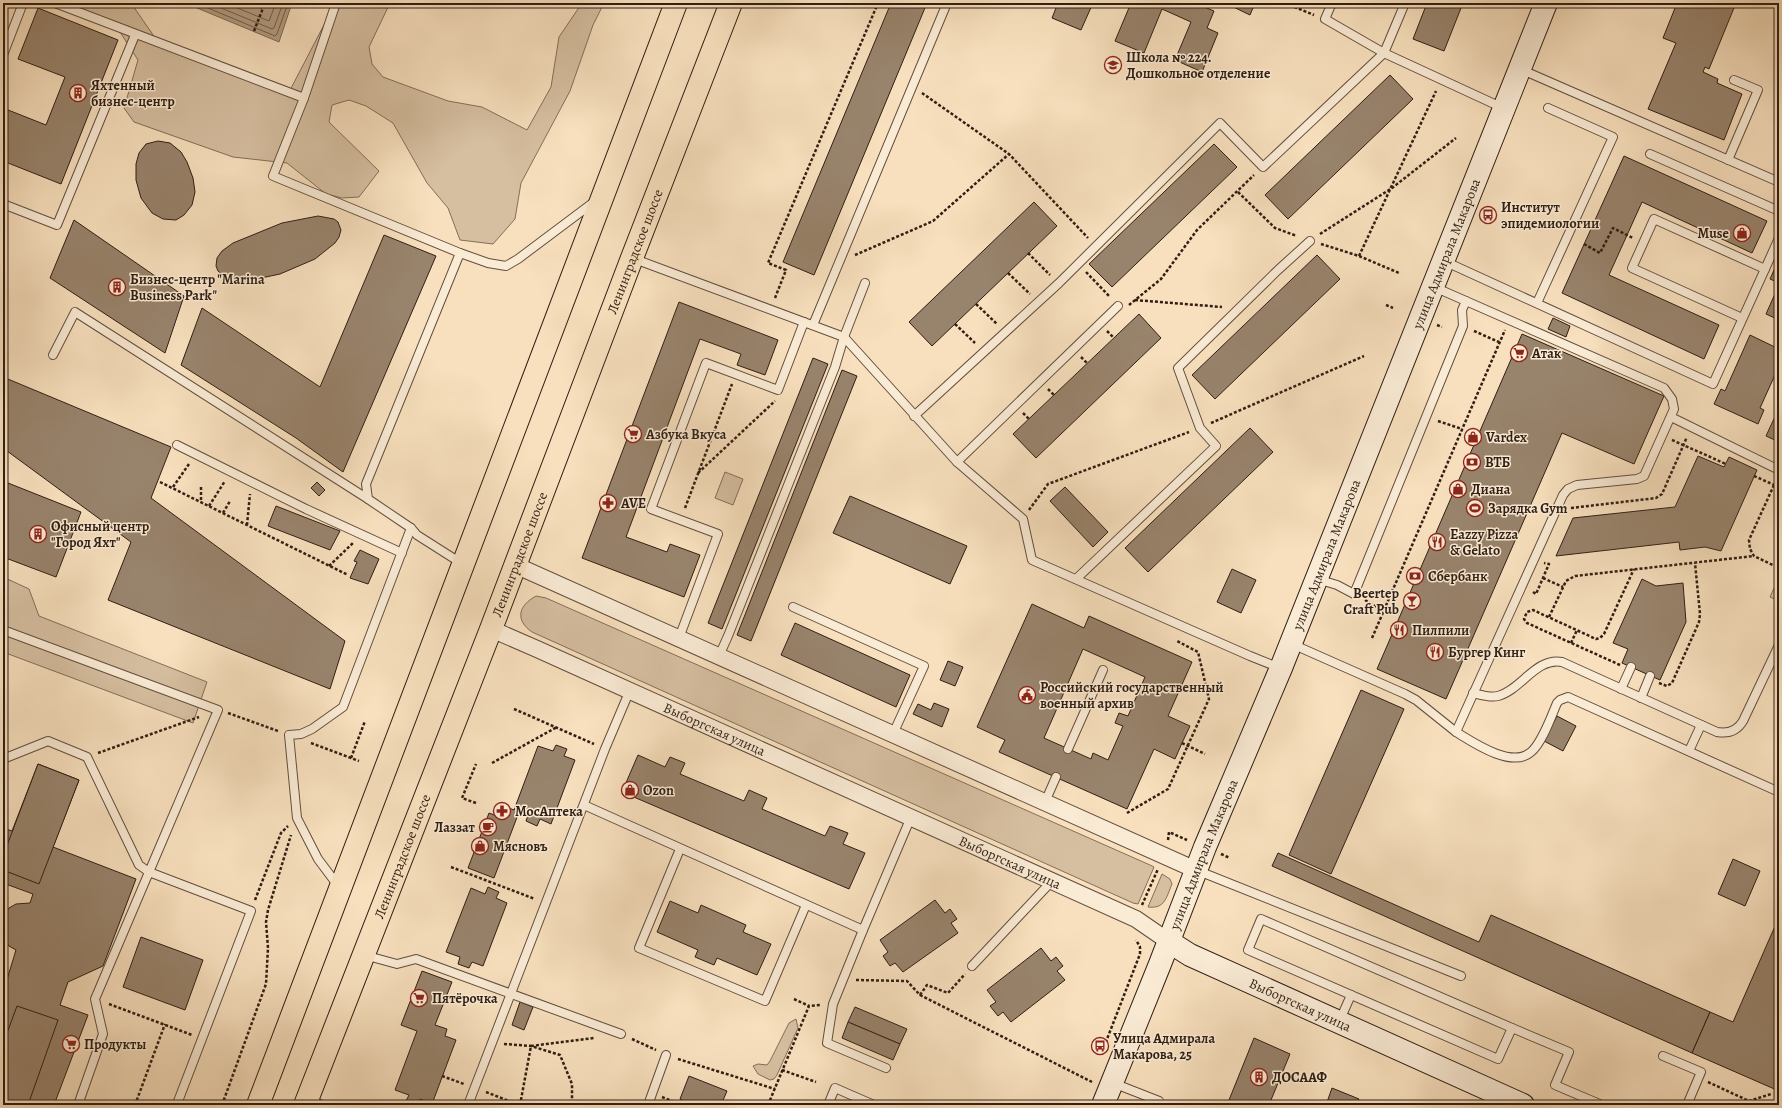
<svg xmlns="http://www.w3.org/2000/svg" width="1782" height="1108" font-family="Alegreya,serif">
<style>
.green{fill:#d6bfa1;stroke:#836e5a}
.water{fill:#b49e84;stroke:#7f6b57}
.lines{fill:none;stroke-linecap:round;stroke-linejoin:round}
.shore{stroke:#725e4c;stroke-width:1}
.building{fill:#98836c;stroke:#301e13;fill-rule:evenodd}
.lane-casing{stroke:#624e3e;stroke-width:10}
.street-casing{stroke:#624e3e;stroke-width:18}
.secondary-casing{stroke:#301e13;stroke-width:24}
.primary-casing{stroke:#301e13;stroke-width:24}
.path{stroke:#301e13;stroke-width:2.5;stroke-dasharray:3 2;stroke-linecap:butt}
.lane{stroke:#faebd5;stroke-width:8}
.street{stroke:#faebd5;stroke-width:16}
.secondary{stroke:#faebd5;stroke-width:22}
.primary{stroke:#f8e0be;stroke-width:22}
.labels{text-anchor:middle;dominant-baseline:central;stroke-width:3;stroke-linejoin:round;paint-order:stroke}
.poi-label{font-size:14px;font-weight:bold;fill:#301e13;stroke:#faebd5;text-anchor:start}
.street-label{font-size:14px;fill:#301e13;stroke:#faebd5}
</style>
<rect width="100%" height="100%" fill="#f8e0be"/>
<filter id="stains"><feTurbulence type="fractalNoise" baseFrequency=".005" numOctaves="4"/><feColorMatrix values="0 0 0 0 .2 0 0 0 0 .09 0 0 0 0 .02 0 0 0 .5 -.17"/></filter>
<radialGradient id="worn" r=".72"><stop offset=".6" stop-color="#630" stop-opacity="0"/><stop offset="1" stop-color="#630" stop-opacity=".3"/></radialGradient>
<g class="green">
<path d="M61,3H131L158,42L287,96L326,21L332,3H390L369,47L372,64L383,77L448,101L482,107L527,130L551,87L559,37L582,3H604L593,25L570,91L521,183L515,219L493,244L460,240L448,208L427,183L393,123L366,106L349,100L332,105L329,122L379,171L359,197L342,198L326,194L287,163L233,157L134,122L124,108L138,60L120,32Z"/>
<path d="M725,472L743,479L733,505L715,498Z"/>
<path d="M3,577L29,589L39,616L207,682L193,723L3,652Z"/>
<path d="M1779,577V601L1770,597Z"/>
<path d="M536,596L546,598L1150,865L1154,867L1138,904L1133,903L532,632C515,620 518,606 536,596Z"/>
<path d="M1162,874L1170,879L1172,884C1166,898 1165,909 1148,907Z"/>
<path d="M796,1019L798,1028L777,1075L774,1079L770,1080L758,1074L753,1066L758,1064L767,1065L770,1061L789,1023Z"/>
</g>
<path class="water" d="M185,3H292L279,42Z"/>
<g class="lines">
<g class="shore">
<path d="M196,3L275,36L277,34L288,3"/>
<path d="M209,3L272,29L274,28L283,3"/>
<path d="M225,3L269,21L276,3"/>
</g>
</g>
<g class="building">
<path d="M891,3H927L814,275L783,262Z"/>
<path d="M1058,3H1093L1081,30L1052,18Z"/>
<path d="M1131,3H1195L1214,11L1207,28L1218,33L1202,72L1175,60L1191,22L1162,9L1144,53L1115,41Z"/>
<path d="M1225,3H1255L1250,15Z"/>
<path d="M1427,3H1463L1444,51L1413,39Z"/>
<path d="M1677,3H1736L1709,69L1705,67L1703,72L1718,79L1717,83L1742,94L1724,140L1648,109L1676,43L1663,38Z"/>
<path d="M38,8L118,40L61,184L3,161V108L46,125L65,77L18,59Z"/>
<path d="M1390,75L1413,99L1288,219L1265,195Z"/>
<path d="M158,141L170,143L181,152L187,162L193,178L195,192L192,205L184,215L176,220L163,219L152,213L141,198L136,180V164L139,153L146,144Z"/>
<path d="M1214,144L1237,167L1112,287L1089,264Z"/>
<path d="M1624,156L1767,221L1752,253L1642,202L1609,275L1719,325L1704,359L1562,293Z"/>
<path d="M1034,202L1057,226L932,346L909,322Z"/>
<path d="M318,216L334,219L338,222L341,230L339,237L335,243L315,259L280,274L247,281L229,280L218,271L216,266L217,258L222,251L233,243L282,223Z"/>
<path d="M74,220L184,296L165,353L50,278Z"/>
<path d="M384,235L436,256L343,472L296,438L181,365L202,308L320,387Z"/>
<path d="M1317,255L1340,279L1215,399L1192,375Z"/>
<path d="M1779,259V283L1770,279Z"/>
<path d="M1778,287H1779V320L1766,314Z"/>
<path d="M679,302L778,340L765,375L737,365L741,354L700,339L626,537L667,552L670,544L700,555L684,597L582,558Z"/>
<path d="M1139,314L1161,338L1036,458L1013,434Z"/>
<path d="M1553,318L1570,326L1566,337L1548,329Z"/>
<path d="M1522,334L1664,396L1634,464L1562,433L1446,699L1377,669Z"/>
<path d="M1750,335L1779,349V366L1760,408L1764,410L1758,424L1714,404L1721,389L1725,391Z"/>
<path d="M813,358L828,364L722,629L708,623Z"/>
<path d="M842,370L857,376L751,641L737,635Z"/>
<path d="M3,377L171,447L151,498L345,641L330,689L108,600L131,542L3,448Z"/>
<path d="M1779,408V442L1766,436Z"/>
<path d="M1250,428L1273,452L1148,572L1125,548Z"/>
<path d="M1698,456L1724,467L1729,457L1757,470L1721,551L1705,547L1680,550L1679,542L1556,556L1573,518L1675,507Z"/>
<path d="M3,481L81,512L56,577L3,557Z"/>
<path d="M317,482L325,490L319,496L311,488Z"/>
<path d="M1065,487L1108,532L1093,547L1050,501Z"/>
<path d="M850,496L967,546L950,584L833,533Z"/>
<path d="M276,506L340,531L330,550L268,526Z"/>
<path d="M360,550L379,559L368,584L350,578L357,562L354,561Z"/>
<path d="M1232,569L1256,580L1241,613L1217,602Z"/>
<path d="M1642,579L1656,586L1683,583L1686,622L1660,680L1622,663L1628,649L1613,643Z"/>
<path d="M1032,604L1084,628L1089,616L1192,662L1168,716L1190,726L1182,743L1175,759L1154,749L1127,809L999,752L1005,740L977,727ZM1083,649L1145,677L1128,716L1119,713L1115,723L1123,726L1108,760L1093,753L1091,759L1044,738Z"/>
<path d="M795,623L910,675L896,707L781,655Z"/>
<path d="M948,661L963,667L955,686L940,680Z"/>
<path d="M1361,690L1404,709L1331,874L1289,855Z"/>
<path d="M934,703L949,709L942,727L913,714L918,704L931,710Z"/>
<path d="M1557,716L1576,726L1563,751L1544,741Z"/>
<path d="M556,745L567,749L564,756L575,760L551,824L540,819L537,826L526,821L528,815L519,812L494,878L468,868L489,813L497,816L501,805L514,810L538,746L553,751Z"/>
<path d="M638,755L665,767L670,757L685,763L680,774L744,801L749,790L767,798L762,809L825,836L830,826L848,833L843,844L865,853L849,889L622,792Z"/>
<path d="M38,764L79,780L53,847L136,879L103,966L68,982L60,1005L88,1015L54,1105H3V985L5,986L16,950L9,946L3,938V916L9,908L16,904L30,903L33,894L3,883V828L12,831Z"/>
<path d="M38,764L79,780L39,884L3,870V856Z"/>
<path d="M1278,853L1479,942L1491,915L1710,1012L1692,1053L1272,866Z"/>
<path d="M1733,859L1760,871L1745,906L1718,894Z"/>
<path d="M488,887L499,892L496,898L507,903L483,966L472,962L469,968L458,964L460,957L446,952L471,888L485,894Z"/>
<path d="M935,900L945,913L950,909L957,919L951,923L958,933L903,972L895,963L890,966L883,956L888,952L880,940Z"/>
<path d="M670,901L698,913L701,905L746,925L743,932L771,944L757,975L717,958L714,965L695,957L698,950L657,932Z"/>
<path d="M1779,917V1091L1692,1053L1710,1012L1733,1022Z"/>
<path d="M141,937L203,960L185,1010L123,987Z"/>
<path d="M1041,948L1051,961L1056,957L1063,966L1057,971L1065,980L1011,1022L1003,1012L998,1016L990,1006L996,1002L987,990Z"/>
<path d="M422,971L452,982L435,1025L447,1029L445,1036L456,1040L432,1104L420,1099L418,1105H416L406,1101L409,1095L395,1090L417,1031L401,1025Z"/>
<path d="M520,1002L533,1007L524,1030L512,1025Z"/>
<path d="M17,1006L58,1020L28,1105H3V1044Z"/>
<path d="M855,1007L907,1029L900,1044L848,1022Z"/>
<path d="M848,1022L900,1044L893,1060L842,1038Z"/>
<path d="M1254,1038L1290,1054L1271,1100L1277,1102L1276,1105H1227Z"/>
<path d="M689,1076L727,1091L721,1105H686L687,1102L680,1099Z"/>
<path d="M1332,1088L1359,1099L1357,1105H1326Z"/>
</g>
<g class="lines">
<g class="lane-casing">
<g id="lane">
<path d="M55,3L304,98L336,3"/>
<path d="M1332,3L1325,19L1384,53L1405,3"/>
<path d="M3,55L23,3"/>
<path d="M1520,69L1779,182"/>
<path d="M304,98L273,176L460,253"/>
<path d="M1650,154L1779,211"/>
<path d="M1728,160L1758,90L1734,80"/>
<path d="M3,204L57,225L135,35"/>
<path d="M632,258L844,337L957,462"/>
<path d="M1444,261L1713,384L1779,238"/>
<path d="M1537,303L1613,137L1548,108"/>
<path d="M1118,306L957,462L1023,519L1032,560L1250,656L1280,668"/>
<path d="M1742,318L1632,268L1654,219L1765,269"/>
<path d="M813,325L947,3"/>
<path d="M53,355L75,312L368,499"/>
<path d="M914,416L1059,283L1220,123L1263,167L1384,53L1503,108"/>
<path d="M1671,417L1779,470"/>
<path d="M177,445L306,509L402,553"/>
<path d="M461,563L417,535L411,528L368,499L366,484L460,253L488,263L506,266L518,259L594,202"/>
<path d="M1076,579L1216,446L1200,428L1178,368L1278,270L1310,241"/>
<path d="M1317,579L1337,585L1354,594L1463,326L1462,310L1466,301"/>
<path d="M793,607L924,666L893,734"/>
<path d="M3,630L218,710L95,999L103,1034L78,1105"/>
<path d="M679,638L718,534L651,509L706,363L778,390L804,322"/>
<path d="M1292,644L1405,694L1416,700L1456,732L1563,495L1568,489L1577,485L1637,479L1644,476L1674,409L1672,399L1664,388L1434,287"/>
<path d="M719,656L728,636L835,367L844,337L865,283"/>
<path d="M1621,689L1631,667"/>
<path d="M1473,693C1481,695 1490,698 1498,696C1521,690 1536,657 1562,662L1717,732C1728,734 1737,731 1743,721L1779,645"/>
<path d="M1641,698L1650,676"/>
<path d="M1456,732C1474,743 1512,769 1531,752C1542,743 1551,717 1557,703L1560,700L1568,697L1779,792"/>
<path d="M1068,749L1103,670"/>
<path d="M1689,751L1701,725"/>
<path d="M3,759L48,741L87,757L139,865L149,872L251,911L177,1104"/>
<path d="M1045,802L1056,777"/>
<path d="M584,805L863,930L911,817"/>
<path d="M680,849L639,948L765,1001L806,905"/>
<path d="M1196,870L1461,976"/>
<path d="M339,887L318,859L297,818L289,735L301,734L312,729L343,707L411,528"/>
<path d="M1261,919L1512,1028L1498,1059L1248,950Z"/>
<path d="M863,930L833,1004L827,1043L886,1068"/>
<path d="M364,955L397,964L416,959L621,1034"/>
<path d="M972,966L1052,881"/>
<path d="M1339,1022L1351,995"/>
<path d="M1512,1028L1569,1052L1555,1085L1602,1105"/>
<path d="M1663,1056L1701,1072L1687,1105"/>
<path d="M1113,1083L1159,1101"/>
<path d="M308,1100L323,1105"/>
<path d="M468,1105L605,749L630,690"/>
<path d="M648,1105L666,1055"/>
<path d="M828,1105L835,1088L874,1105"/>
</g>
</g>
<g class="street-casing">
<g id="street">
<path d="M515,565L1196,870"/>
<path id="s1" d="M491,629L537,649L1136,919L1168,941"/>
</g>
</g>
<g class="secondary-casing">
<g id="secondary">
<path id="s2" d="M1168,941L1190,955L1523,1105"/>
<path id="s3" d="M1103,1105L1160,964L1205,847L1281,668L1546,3"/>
</g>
</g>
<g class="primary-casing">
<g id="primary">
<path d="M258,1105L676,3"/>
<path id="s4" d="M305,1105L491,629L632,258L731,3"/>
</g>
</g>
<g class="path">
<path d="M250,3L263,8"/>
<path d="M1285,3L1314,15"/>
<path d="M1628,3L1635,6"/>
<path d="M254,31L265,3"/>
<path d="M922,93L1009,154L1088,238"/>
<path d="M1238,192L1275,228L1297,236"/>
<path d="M1320,234L1392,188L1456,138"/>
<path d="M1321,244L1359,256L1399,273"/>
<path d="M1584,244L1600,253L1613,228L1633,238"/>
<path d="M1028,253L1050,275"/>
<path d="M855,255L933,221L1009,154"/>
<path d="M1359,256L1436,91"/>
<path d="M1086,272L1110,297"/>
<path d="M1008,273L1030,294"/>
<path d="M775,298L786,270L768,263L878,3"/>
<path d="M1135,300L1222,307"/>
<path d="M976,304L997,324"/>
<path d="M1129,305L1161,279L1197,230L1254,175"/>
<path d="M1386,305L1393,308"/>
<path d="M955,324L975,343"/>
<path d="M1437,325L1442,327"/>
<path d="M1107,331L1114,338"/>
<path d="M1474,331L1499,342"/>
<path d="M1081,357L1087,363"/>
<path d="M1048,389L1054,395"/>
<path d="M1023,413L1029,419"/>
<path d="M1438,421L1462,429"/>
<path d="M1211,423L1364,356"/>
<path d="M1672,440L1726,464"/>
<path d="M698,473L775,401"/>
<path d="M1754,476L1779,487"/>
<path d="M160,482L348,575"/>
<path d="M1774,485L1749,540L1750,549L1754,556L1779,568"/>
<path d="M173,487L189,464"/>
<path d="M201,487V502"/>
<path d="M209,506L225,481"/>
<path d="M685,508L732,384"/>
<path d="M1571,508L1656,498L1662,494L1687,437"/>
<path d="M1029,510L1048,484L1189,432"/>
<path d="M223,513L230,501"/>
<path d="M247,525L250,494"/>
<path d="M329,566L353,543"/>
<path d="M1543,578L1563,587"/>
<path d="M1533,592L1536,594L1549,564L1544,563"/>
<path d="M1365,600L1383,611"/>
<path d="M1549,617L1566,581L1575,576L1754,556"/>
<path d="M1372,638L1505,330"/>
<path d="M1571,643L1577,630"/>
<path d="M1620,665L1527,623L1524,619L1527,612L1533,610L1596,639L1600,638L1604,634L1634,569"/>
<path d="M1659,683L1667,686L1672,683L1699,622L1700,614L1695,563"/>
<path d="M514,709L594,744"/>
<path d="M228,713L278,731"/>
<path d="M311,743L359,761"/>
<path d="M1182,743L1205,754"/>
<path d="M98,753L199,717"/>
<path d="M351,758L365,721"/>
<path d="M492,763L557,727"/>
<path d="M476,803L462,798L476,764"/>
<path d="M1127,813L1168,789L1209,699L1198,652L1177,641"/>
<path d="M1168,840L1169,832L1187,840"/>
<path d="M1221,854L1230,858"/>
<path d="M451,867L535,899"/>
<path d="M255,900L281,833L288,826"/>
<path d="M1142,905L1158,869"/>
<path d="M856,980L907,981L920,995L1092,1082"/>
<path d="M920,995L927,985L948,993L965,974"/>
<path d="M794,999L809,1006"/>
<path d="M109,1004L192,1035"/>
<path d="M632,1039L656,1050"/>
<path d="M504,1044L531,1046L560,1055L572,1084V1105"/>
<path d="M1102,1052L1140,954V947L1136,940"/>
<path d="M678,1059L775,1089"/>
<path d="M782,1070L816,1082"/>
<path d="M442,1076L464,1084"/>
<path d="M1708,1082L1749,1101L1771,1094"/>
<path d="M486,1092L519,1105"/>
<path d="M662,1097L682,1105"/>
<path d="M135,1105L165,1024"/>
<path d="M222,1105L266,984L268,948L266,922L268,910L291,835"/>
<path d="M520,1105L531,1046L594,1038"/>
<path d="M768,1105L809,1006L821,1005"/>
</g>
<use href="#lane" class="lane"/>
<use href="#street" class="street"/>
<use href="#secondary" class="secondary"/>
<use href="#primary" class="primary"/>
</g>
<defs>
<g id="school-ring" transform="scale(0.9)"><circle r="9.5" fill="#faebd5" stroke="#8f2418" stroke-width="1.5"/><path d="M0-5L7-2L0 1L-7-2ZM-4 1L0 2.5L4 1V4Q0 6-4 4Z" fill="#8f2418"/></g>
<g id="building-ring" transform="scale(0.9)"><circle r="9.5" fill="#faebd5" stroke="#8f2418" stroke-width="1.5"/><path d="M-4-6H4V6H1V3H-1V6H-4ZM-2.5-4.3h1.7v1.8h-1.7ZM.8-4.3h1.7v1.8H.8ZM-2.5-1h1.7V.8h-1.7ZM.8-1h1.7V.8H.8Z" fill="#8f2418"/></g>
<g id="bus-ring" transform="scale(0.9)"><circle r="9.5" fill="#faebd5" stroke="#8f2418" stroke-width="1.5"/><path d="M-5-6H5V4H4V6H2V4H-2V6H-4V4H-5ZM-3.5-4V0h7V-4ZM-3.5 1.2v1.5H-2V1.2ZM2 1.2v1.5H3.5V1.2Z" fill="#8f2418"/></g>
<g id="shop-ring" transform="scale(0.9)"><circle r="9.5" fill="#faebd5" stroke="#8f2418" stroke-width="1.5"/><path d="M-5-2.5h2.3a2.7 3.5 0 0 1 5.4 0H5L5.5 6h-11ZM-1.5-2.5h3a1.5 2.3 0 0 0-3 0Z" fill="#8f2418"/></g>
<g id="supermarket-ring" transform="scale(0.9)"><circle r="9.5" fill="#faebd5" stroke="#8f2418" stroke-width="1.5"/><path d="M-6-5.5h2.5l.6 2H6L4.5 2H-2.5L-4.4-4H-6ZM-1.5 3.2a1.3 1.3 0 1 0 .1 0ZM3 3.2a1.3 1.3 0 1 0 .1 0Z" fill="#8f2418"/></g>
<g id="bank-ring" transform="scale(0.9)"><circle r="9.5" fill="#faebd5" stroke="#8f2418" stroke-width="1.5"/><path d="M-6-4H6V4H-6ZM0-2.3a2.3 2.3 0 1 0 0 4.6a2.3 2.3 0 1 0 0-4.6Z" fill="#8f2418"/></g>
<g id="pharmacy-ring" transform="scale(0.9)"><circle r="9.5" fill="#faebd5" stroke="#8f2418" stroke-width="1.5"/><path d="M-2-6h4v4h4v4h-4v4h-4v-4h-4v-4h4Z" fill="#8f2418"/></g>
<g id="stadium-ring" transform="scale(0.9)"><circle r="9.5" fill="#faebd5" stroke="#8f2418" stroke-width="1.5"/><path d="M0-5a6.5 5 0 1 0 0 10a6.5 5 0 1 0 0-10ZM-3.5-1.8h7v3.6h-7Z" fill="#8f2418"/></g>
<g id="restaurant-ring" transform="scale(0.9)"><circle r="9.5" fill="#faebd5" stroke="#8f2418" stroke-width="1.5"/><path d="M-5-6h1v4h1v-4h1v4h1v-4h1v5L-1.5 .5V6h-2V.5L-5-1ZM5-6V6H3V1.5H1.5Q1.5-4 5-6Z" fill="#8f2418"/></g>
<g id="bar-ring" transform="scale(0.9)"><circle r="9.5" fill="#faebd5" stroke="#8f2418" stroke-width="1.5"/><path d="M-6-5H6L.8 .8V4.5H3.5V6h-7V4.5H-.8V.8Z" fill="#8f2418"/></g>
<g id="civic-ring" transform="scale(0.9)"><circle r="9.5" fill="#faebd5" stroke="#8f2418" stroke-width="1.5"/><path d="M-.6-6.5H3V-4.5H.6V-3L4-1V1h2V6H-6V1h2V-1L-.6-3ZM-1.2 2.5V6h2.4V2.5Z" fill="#8f2418"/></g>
<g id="cafe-ring" transform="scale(0.9)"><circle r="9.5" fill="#faebd5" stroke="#8f2418" stroke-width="1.5"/><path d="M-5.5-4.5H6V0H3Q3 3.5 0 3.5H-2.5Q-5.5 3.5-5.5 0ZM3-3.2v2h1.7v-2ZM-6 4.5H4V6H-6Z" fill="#8f2418"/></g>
</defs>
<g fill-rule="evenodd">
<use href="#school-ring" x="1113" y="65"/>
<use href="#building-ring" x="78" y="93"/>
<use href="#bus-ring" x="1488" y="215"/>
<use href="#shop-ring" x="1742" y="233"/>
<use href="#building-ring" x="117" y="287"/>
<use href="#supermarket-ring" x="1519" y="353"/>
<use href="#supermarket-ring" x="633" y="434"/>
<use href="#shop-ring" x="1473" y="437"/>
<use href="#bank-ring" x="1472" y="462"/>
<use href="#shop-ring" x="1458" y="489"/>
<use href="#pharmacy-ring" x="608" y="503"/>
<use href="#stadium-ring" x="1475" y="508"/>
<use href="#building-ring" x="38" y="534"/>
<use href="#restaurant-ring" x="1437" y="542"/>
<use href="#bank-ring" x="1415" y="576"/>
<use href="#bar-ring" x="1412" y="601"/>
<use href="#restaurant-ring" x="1399" y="630"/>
<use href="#restaurant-ring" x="1435" y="652"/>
<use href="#civic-ring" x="1027" y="695"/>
<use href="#shop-ring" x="630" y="790"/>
<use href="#pharmacy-ring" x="502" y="811"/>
<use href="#cafe-ring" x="488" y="827"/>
<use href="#shop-ring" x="480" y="846"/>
<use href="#supermarket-ring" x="419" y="998"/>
<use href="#supermarket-ring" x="71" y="1044"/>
<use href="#bus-ring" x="1100" y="1046"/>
<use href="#building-ring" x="1259" y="1077"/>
</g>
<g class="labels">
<g class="poi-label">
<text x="1126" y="57">Школа № 224.<tspan x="1126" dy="16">Дошкольное отделение</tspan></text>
<text x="91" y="85">Яхтенный<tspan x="91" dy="16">бизнес-центр</tspan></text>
<text x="1501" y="207">Институт<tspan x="1501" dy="16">эпидемиологии</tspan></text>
<text x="1729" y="233" text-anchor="end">Muse</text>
<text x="130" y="279">Бизнес-центр "Marina<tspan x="130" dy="16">Business Park"</tspan></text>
<text x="1532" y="353">Атак</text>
<text x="646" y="434">Азбука Вкуса</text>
<text x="1486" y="437">Vardex</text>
<text x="1485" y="462">ВТБ</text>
<text x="1471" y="489">Диана</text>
<text x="621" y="503">AVE</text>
<text x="1488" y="508">Зарядка Gym</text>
<text x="51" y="526">Офисный центр<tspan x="51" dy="16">"Город Яхт"</tspan></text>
<text x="1450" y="534">Eazzy Pizza<tspan x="1450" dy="16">&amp; Gelato</tspan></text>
<text x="1428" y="576">Сбербанк</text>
<text x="1399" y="593" text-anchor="end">Beertep<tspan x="1399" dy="16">Craft Pub</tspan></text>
<text x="1412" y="630">Пилпили</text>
<text x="1448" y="652">Бургер Кинг</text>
<text x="1040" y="687">Российский государственный<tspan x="1040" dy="16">военный архив</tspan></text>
<text x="643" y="790">Ozon</text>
<text x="515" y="811">МосАптека</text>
<text x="475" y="827" text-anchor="end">Лаззат</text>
<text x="493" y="846">Мясновъ</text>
<text x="432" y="998">Пятёрочка</text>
<text x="1113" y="1038">Улица Адмирала<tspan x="1113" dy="16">Макарова, 25</tspan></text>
<text x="84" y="1044">Продукты</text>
<text x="1272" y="1077">ДОСААФ</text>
</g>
<g class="street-label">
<text stroke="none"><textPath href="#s4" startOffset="915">Ленинградское шоссе</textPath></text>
<text stroke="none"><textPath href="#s3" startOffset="918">улица Адмирала Макарова</textPath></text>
<text stroke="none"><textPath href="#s4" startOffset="591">Ленинградское шоссе</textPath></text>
<text stroke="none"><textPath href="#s3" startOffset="594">улица Адмирала Макарова</textPath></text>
<text stroke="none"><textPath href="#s1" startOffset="245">Выборгская улица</textPath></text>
<text stroke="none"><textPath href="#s3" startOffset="270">улица Адмирала Макарова</textPath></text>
<text stroke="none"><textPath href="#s4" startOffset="267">Ленинградское шоссе</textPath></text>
<text stroke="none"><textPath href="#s1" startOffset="569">Выборгская улица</textPath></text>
<text stroke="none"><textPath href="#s2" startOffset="147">Выборгская улица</textPath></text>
</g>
</g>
<rect width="1782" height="1108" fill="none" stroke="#f8e0be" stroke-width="16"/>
<rect x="4" y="4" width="1774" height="1100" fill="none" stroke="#301e13" stroke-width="2"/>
<rect x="8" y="8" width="1766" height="1092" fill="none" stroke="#301e13"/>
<rect width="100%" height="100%" filter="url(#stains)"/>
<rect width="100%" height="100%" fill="url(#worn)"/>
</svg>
